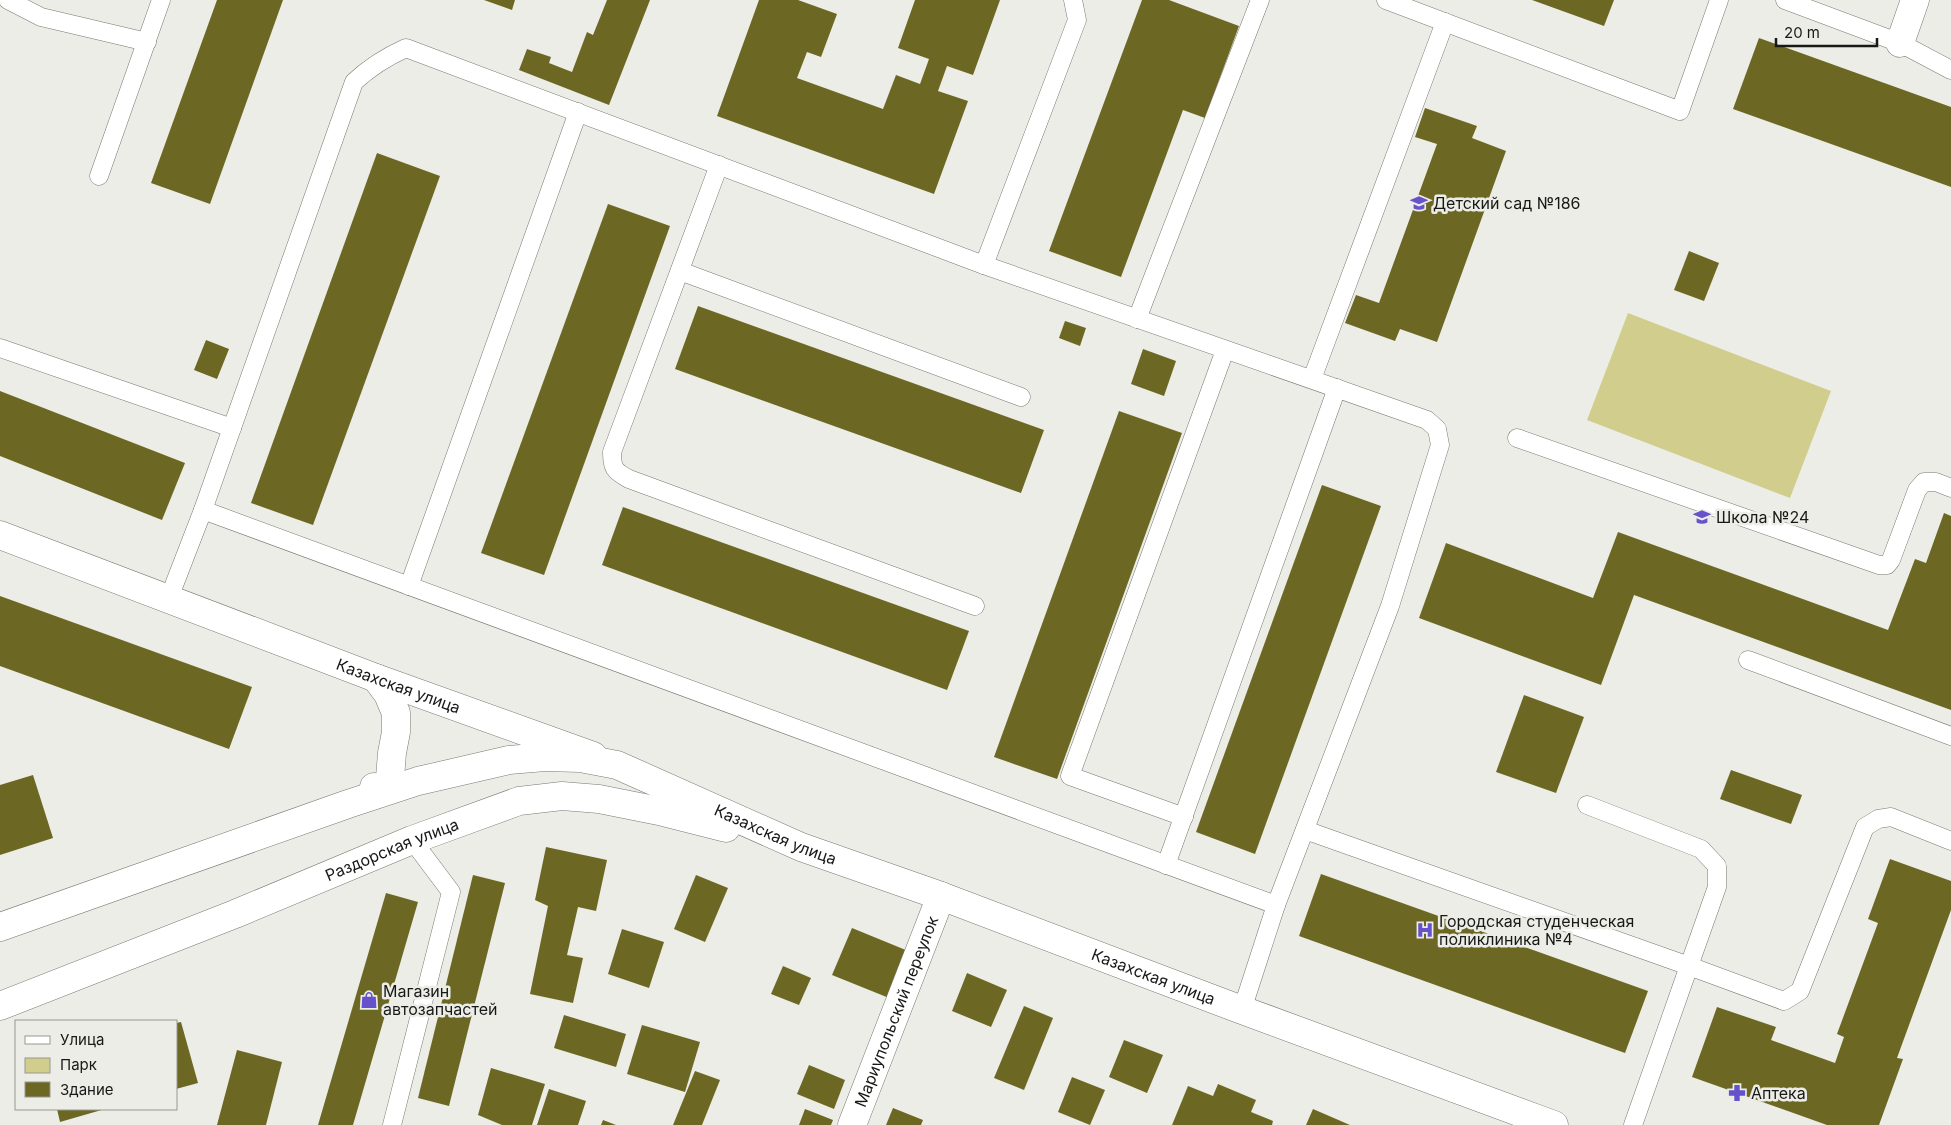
<svg xmlns="http://www.w3.org/2000/svg" width="1951" height="1125" font-family="Inter,sans-serif">
<style>
.green{fill:#d1ce8d}
.building{fill:#6c6823}
.lines{fill:none;stroke-linecap:round;stroke-linejoin:round}
.lane-casing{stroke:#797973;stroke-width:19}
.street-casing{stroke:#797973;stroke-width:29}
.secondary-casing{stroke:#797973;stroke-width:29}
.lane{stroke:#fff;stroke-width:18}
.street{stroke:#fff;stroke-width:28}
.secondary{stroke:#fff;stroke-width:28}
.labels{text-anchor:middle;dominant-baseline:central;stroke-width:5;stroke-linejoin:round;paint-order:stroke}
.poi-label{font-size:16px;fill:#181816;stroke:#edede7;text-anchor:start}
.street-label{font-size:16px;fill:#181816;stroke:#edede7}
</style>
<rect width="100%" height="100%" fill="#edede7"/>
<path class="green" d="M1628,313L1831,391L1790,498L1587,420Z"/>
<g class="building">
<path d="M217,0H283L210,204L151,183Z"/>
<path d="M484,0H515L512,10Z"/>
<path d="M607,0H650L609,105L519,70L527,49L551,57L549,63L572,72L587,32L593,35Z"/>
<path d="M759,0H798L837,14L821,57L807,52L797,78L883,109L896,75L920,84L929,59L898,48L915,0H1000L973,75L947,66L938,91L968,101L934,194L717,116Z"/>
<path d="M1142,0H1169L1239,26L1205,118L1183,110L1121,277L1049,251Z"/>
<path d="M1532,0H1614L1604,26Z"/>
<path d="M1759,38L1951,107V187L1733,109Z"/>
<path d="M1425,108L1477,126L1472,138L1506,151L1437,342L1400,329L1395,341L1345,323L1356,295L1379,303L1437,144L1415,137Z"/>
<path d="M377,153L440,176L313,525L251,503Z"/>
<path d="M608,204L670,226L544,575L481,553Z"/>
<path d="M1689,251L1719,263L1704,301L1674,290Z"/>
<path d="M698,306L1044,430L1021,493L675,369Z"/>
<path d="M1065,321L1086,328L1080,346L1059,338Z"/>
<path d="M206,340L229,349L217,379L194,370Z"/>
<path d="M1143,349L1176,361L1164,396L1131,384Z"/>
<path d="M0,391L185,463L162,520L0,456Z"/>
<path d="M1119,411L1182,433L1057,779L994,757Z"/>
<path d="M1322,485L1381,506L1255,854L1196,832Z"/>
<path d="M623,507L969,631L947,690L602,565Z"/>
<path d="M1944,513L1951,516V710L1634,595L1601,685L1419,618L1446,543L1593,598L1618,532L1888,630L1915,559L1926,563Z"/>
<path d="M0,596L252,687L229,749L0,666Z"/>
<path d="M1524,695L1584,717L1556,793L1496,772Z"/>
<path d="M1731,770L1802,795L1791,824L1720,799Z"/>
<path d="M33,775L53,838L0,855V785Z"/>
<path d="M546,847L607,860L596,911L578,907L567,955L583,958L573,1003L530,994L548,906L535,900Z"/>
<path d="M1890,859L1951,881V910L1897,1058L1903,1059L1879,1125H1827L1692,1077L1717,1007L1776,1027L1771,1040L1835,1063L1844,1037L1837,1034L1878,923L1868,919Z"/>
<path d="M1321,874L1648,991L1625,1053L1299,936Z"/>
<path d="M473,875L505,883L449,1106L418,1098Z"/>
<path d="M696,875L728,888L705,942L674,929Z"/>
<path d="M386,893L418,902L353,1125H318Z"/>
<path d="M852,928L913,953L894,1000L832,975Z"/>
<path d="M622,929L664,942L649,988L608,974Z"/>
<path d="M783,966L811,978L799,1005L771,994Z"/>
<path d="M967,973L1007,990L991,1027L952,1011Z"/>
<path d="M1024,1006L1053,1018L1024,1090L994,1078Z"/>
<path d="M564,1015L626,1034L616,1067L554,1048Z"/>
<path d="M181,1022L198,1083L176,1089V1023Z"/>
<path d="M642,1025L700,1042L685,1092L627,1074Z"/>
<path d="M1124,1040L1163,1055L1147,1093L1109,1077Z"/>
<path d="M237,1050L282,1062L266,1125H217Z"/>
<path d="M809,1065L845,1080L834,1109L797,1094Z"/>
<path d="M491,1068L545,1084L532,1125H502L478,1115Z"/>
<path d="M695,1071L720,1080L702,1125H673Z"/>
<path d="M1072,1077L1105,1090L1090,1125L1058,1112Z"/>
<path d="M1218,1084L1256,1100L1251,1112L1273,1121L1272,1125H1172L1188,1086L1213,1096Z"/>
<path d="M549,1089L586,1101L578,1125H537Z"/>
<path d="M893,1108L923,1120L921,1125H886Z"/>
<path d="M57,1109H105L60,1122Z"/>
<path d="M805,1109L833,1120L831,1125H799Z"/>
<path d="M1313,1109L1350,1125H1306Z"/>
<path d="M603,1120L616,1125H601Z"/>
</g>
<g class="lines">
<g class="lane-casing">
<g id="lane">
<path d="M8,0L41,17L147,42"/>
<path d="M1386,0L1680,111L1719,0"/>
<path d="M1785,0L1900,43L1951,70"/>
<path d="M719,165L612,452C612,468 614,471 629,479L975,606"/>
<path d="M99,176L161,0"/>
<path d="M984,265L1077,20L1073,0"/>
<path d="M680,271L1021,397"/>
<path d="M1137,319L1260,0"/>
<path d="M0,348L232,428"/>
<path d="M1312,379L1445,22"/>
<path d="M1517,438L1879,565H1887L1891,560L1917,490L1924,482H1936L1951,488"/>
<path d="M203,510L1276,905L1242,1010"/>
<path d="M409,586L578,112"/>
<path d="M169,598L203,510L354,82C370,67 386,57 406,48L984,265L1427,420L1437,429L1440,445L1390,606L1276,905"/>
<path d="M1748,660L1951,736"/>
<path d="M1184,817L1070,776L1225,350"/>
<path d="M1305,830L1689,966L1717,887V866L1701,849L1587,805"/>
<path d="M1166,865L1337,388"/>
<path d="M392,1125L451,892L412,840"/>
<path d="M1633,1125L1689,966L1784,1001L1800,991L1865,827L1878,819L1891,817L1951,841"/>
</g>
</g>
<g class="street-casing">
<g id="street">
<path d="M1900,43L1915,0"/>
<path id="s1" d="M0,535L376,678L593,756"/>
<path id="s2" d="M852,1125L941,896"/>
</g>
</g>
<g class="secondary-casing">
<g id="secondary">
<path d="M374,787L389,790L392,753L396,732V713L388,694L376,678"/>
<path id="s3" d="M0,927L348,804L418,781L509,760L545,757L580,758L617,765L801,847L941,896L1242,1010L1554,1125"/>
<path id="s4" d="M0,1006L235,914L412,840L519,801L562,796L599,799L659,811L726,828"/>
</g>
</g>
<use href="#lane" class="lane"/>
<use href="#street" class="street"/>
<use href="#secondary" class="secondary"/>
</g>
<defs>
<g id="school-bare" transform="scale(1.35)"><path d="M0-5L7-2L0 1L-7-2ZM-4 1L0 2.5L4 1V4Q0 6-4 4Z" fill="#6653cc" stroke="#edede7" stroke-width="2.5" paint-order="stroke"/></g>
<g id="hospital-bare" transform="scale(1.35)"><path d="M-5-5h3v3.5h4V-5h3V5h-3V1.5h-4V5h-3Z" fill="#6653cc" stroke="#edede7" stroke-width="2.5" paint-order="stroke"/></g>
<g id="shop-bare" transform="scale(1.35)"><path d="M-5-2.5h2.3a2.7 3.5 0 0 1 5.4 0H5L5.5 6h-11ZM-1.5-2.5h3a1.5 2.3 0 0 0-3 0Z" fill="#6653cc" stroke="#edede7" stroke-width="2.5" paint-order="stroke"/></g>
<g id="pharmacy-bare" transform="scale(1.35)"><path d="M-2-6h4v4h4v4h-4v4h-4v-4h-4v-4h4Z" fill="#6653cc" stroke="#edede7" stroke-width="2.5" paint-order="stroke"/></g>
</defs>
<g fill-rule="evenodd">
<use href="#school-bare" x="1419" y="203"/>
<use href="#school-bare" x="1702" y="517"/>
<use href="#hospital-bare" x="1425" y="930"/>
<use href="#shop-bare" x="369" y="1000"/>
<use href="#pharmacy-bare" x="1737" y="1093"/>
</g>
<g class="labels">
<g class="poi-label">
<text x="1433" y="203">Детский сад №186</text>
<text x="1716" y="517">Школа №24</text>
<text x="1439" y="921">Городская студенческая<tspan x="1439" dy="18">поликлиника №4</tspan></text>
<text x="383" y="991">Магазин<tspan x="383" dy="18">автозапчастей</tspan></text>
<text x="1751" y="1093">Аптека</text>
</g>
<g class="street-label">
<text stroke="none"><textPath href="#s1" startOffset="426">Казахская улица</textPath></text>
<text stroke="none"><textPath href="#s3" startOffset="818">Казахская улица</textPath></text>
<text stroke="none"><textPath href="#s4" startOffset="422">Раздорская улица</textPath></text>
<text stroke="none"><textPath href="#s3" startOffset="1222">Казахская улица</textPath></text>
<text stroke="none"><textPath href="#s2" startOffset="122">Мариупольский переулок</textPath></text>
</g>
</g>
<rect x="15" y="1020" width="162" height="90" fill="#edede7" stroke="#989893"/>
<rect x="25" y="1036" width="25" height="8" fill="#ffffff" stroke="#989893"/>
<text x="60" y="1045" font-size="15" fill="#181816">Улица</text>
<rect x="25" y="1058" width="25" height="15" fill="#d1ce8d" stroke="#989893"/>
<text x="60" y="1070" font-size="15" fill="#181816">Парк</text>
<rect x="25" y="1082" width="25" height="15" fill="#6c6823" stroke="#989893"/>
<text x="60" y="1095" font-size="15" fill="#181816">Здание</text>
<path d="M1776 38v8h101v-8" fill="none" stroke="#181816" stroke-width="2.5"/>
<text x="1784" y="38" font-size="15" fill="#181816" stroke="#edede7" stroke-width="4" paint-order="stroke">20 m</text>
</svg>
